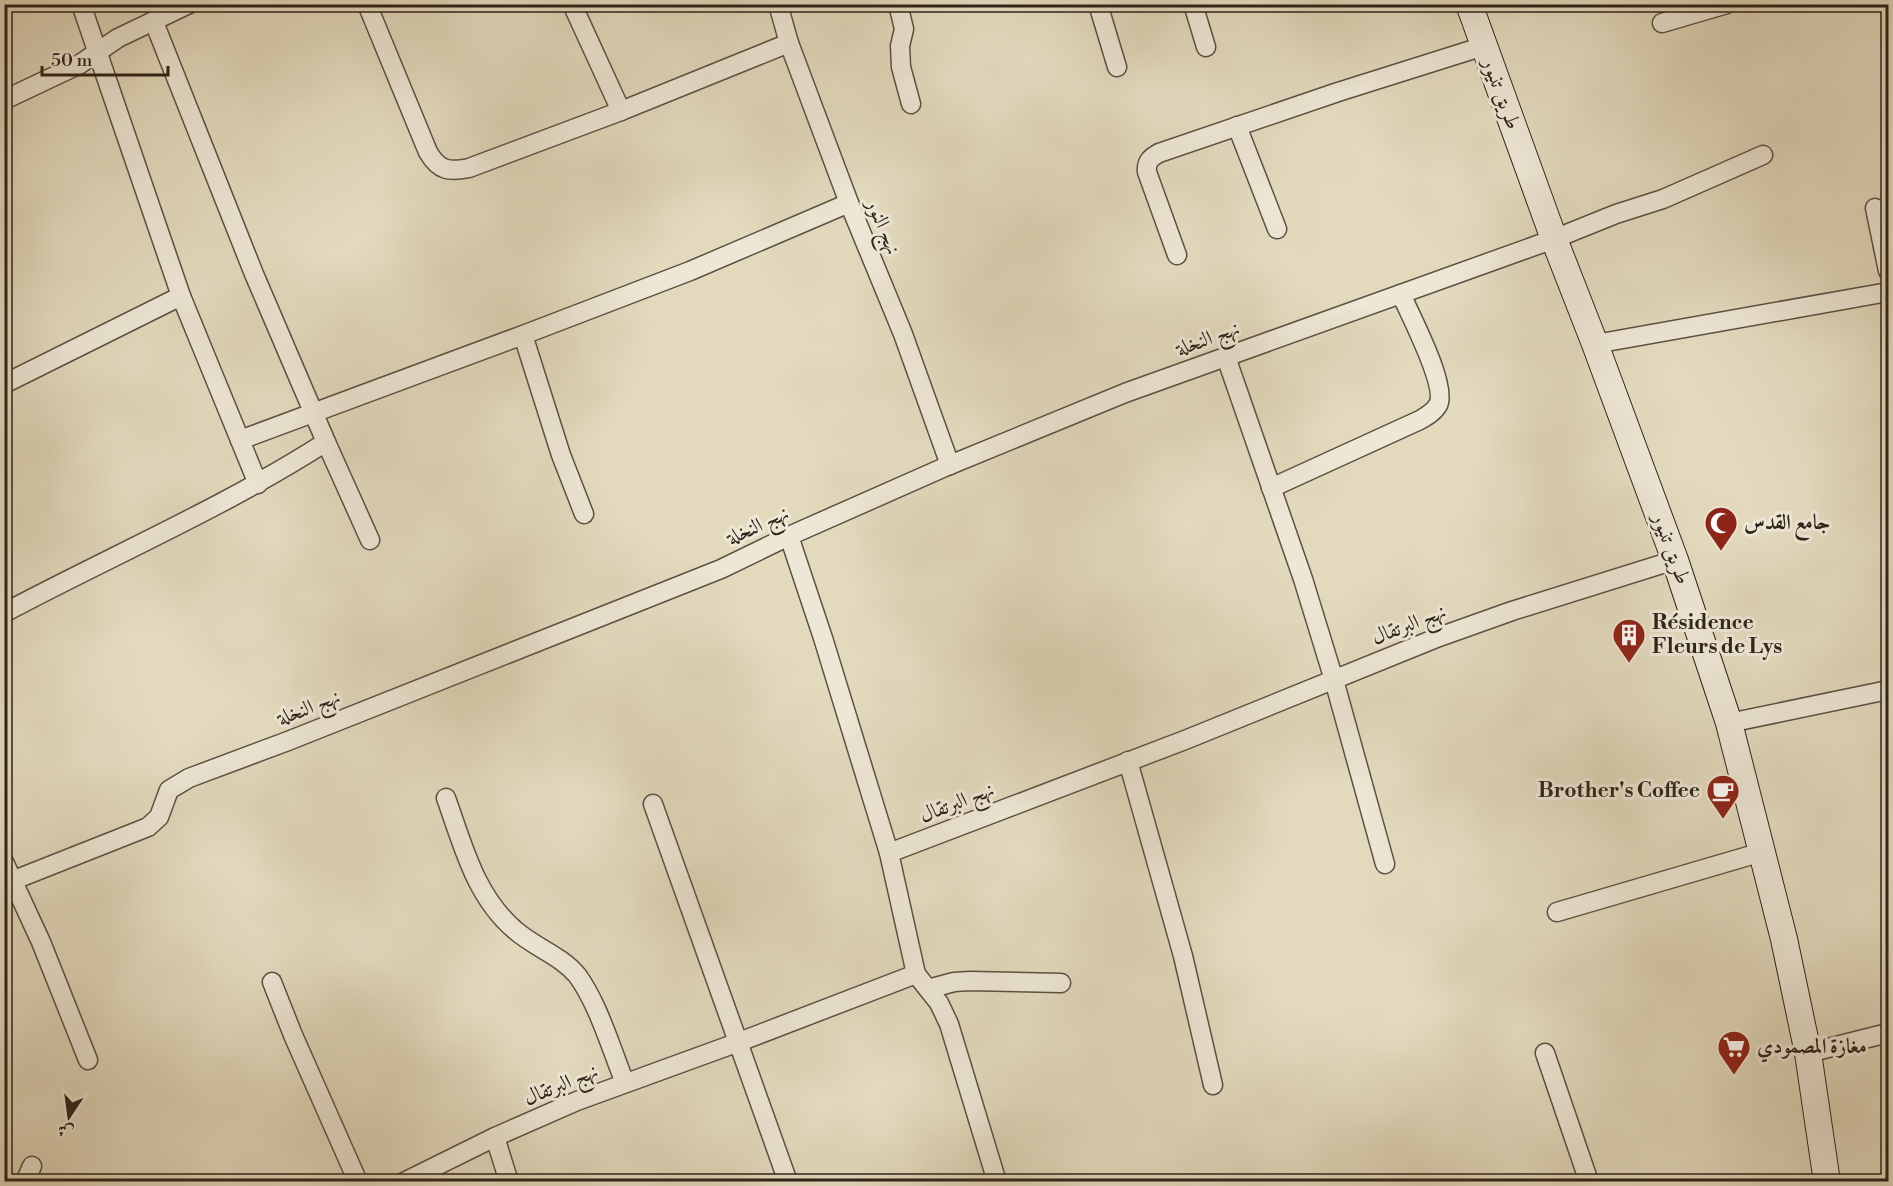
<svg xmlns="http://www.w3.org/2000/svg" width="1893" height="1186" font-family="'Libre Bodoni',Amiri,serif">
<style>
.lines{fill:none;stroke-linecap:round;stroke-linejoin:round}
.minor-casing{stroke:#5b5143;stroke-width:21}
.secondary-casing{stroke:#2e231a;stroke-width:28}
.minor{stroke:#ede7d5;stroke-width:18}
.secondary{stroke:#ede7d5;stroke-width:26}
.labels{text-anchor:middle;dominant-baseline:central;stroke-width:6;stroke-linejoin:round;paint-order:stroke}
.street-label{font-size:21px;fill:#2e231a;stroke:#ede7d5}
.poi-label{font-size:21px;font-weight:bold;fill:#2e231a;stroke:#ede7d5;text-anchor:start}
</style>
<rect width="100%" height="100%" fill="#e3dabe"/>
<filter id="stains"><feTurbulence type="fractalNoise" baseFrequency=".00333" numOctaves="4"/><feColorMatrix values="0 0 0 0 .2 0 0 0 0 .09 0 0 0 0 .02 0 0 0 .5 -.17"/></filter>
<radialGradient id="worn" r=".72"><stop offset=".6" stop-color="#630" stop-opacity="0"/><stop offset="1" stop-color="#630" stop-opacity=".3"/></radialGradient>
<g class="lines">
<g class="minor-casing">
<g id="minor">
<path d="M81,4L181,296L240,440L523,335L690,271L849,203"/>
<path d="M367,4L428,152C439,171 449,172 469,168L621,111"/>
<path d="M572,4L621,111L789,43"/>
<path d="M778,4L789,43L849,203L903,334L950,465"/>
<path d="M898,4L904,29L900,46L901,67L911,104"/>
<path d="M1098,4L1117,67"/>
<path d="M1193,4L1206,47"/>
<path d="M154,22L254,274L326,442"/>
<path d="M1662,23L1727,4"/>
<path d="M4,100L80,64L118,38L189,4"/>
<path d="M1237,126L1277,229"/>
<path d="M1875,208L1888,271"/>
<path d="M1177,255L1147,172C1146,162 1150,158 1159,153L1338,92L1484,46"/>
<path d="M523,335L561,455L584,514"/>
<path d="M1595,344L1888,292"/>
<path d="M1226,357L1303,579L1334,680L1385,864"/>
<path d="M4,384L181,296"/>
<path d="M240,440L258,484"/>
<path d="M1271,488L1420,420C1427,416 1434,412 1438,405C1448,386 1410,315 1401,294"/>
<path d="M789,536L823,638L889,853"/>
<path d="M4,613C111,556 223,508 326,442L370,540"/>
<path d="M1729,723L1888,690"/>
<path d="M1128,761L1183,956L1213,1085"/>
<path d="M446,798C463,845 475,896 515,930C534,947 560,955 577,975C598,1003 612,1051 625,1083"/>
<path d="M653,804L788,1182"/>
<path d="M4,862L41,942L88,1060"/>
<path d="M4,884L148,827L159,817L169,790L189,778L288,741L721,569L789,536L945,467L1125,393L1554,239L1616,214L1663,199L1763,155"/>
<path d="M1557,912L1762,852"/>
<path d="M916,974L939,1003L949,1024L997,1182"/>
<path d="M272,982L293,1035L358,1182"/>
<path d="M928,989L954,982L970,981L1061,983"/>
<path d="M1545,1053L1589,1182"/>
<path d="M1808,1053L1888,1033"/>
<path d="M495,1137L509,1182"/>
<path d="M25,1182L32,1166"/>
<path d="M404,1182L495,1137L577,1101L739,1042L916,974L889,853L1185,740L1439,637L1512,611L1675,560"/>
</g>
</g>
<g class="secondary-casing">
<path id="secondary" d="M1469,4L1554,239L1595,344L1675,560L1729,723L1784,939L1808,1053L1827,1182"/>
</g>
<use href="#minor" class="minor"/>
<use href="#secondary" class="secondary"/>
</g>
<defs>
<g id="mosque-pin" transform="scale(1.725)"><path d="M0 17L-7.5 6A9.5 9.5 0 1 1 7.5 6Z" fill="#8f2418" stroke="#ede7d5"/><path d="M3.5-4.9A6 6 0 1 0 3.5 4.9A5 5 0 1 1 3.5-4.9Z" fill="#fff"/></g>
<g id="building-pin" transform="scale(1.725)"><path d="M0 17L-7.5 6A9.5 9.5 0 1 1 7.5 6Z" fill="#8f2418" stroke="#ede7d5"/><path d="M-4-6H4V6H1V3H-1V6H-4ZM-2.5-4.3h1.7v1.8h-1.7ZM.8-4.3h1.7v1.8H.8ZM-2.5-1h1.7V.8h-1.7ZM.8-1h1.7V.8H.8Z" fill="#fff"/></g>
<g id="cafe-pin" transform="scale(1.725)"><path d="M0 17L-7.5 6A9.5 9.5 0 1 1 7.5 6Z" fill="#8f2418" stroke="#ede7d5"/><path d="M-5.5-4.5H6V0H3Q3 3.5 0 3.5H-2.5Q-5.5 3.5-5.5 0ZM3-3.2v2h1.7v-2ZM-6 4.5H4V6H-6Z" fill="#fff"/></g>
<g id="supermarket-pin" transform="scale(1.725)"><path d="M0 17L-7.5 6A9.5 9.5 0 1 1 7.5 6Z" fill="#8f2418" stroke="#ede7d5"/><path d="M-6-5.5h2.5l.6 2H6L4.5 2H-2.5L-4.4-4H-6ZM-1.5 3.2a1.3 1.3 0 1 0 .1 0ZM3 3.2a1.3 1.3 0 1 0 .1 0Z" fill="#fff"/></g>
</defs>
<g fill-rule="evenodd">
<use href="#mosque-pin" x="1721" y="523"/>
<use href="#building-pin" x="1629" y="635"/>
<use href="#cafe-pin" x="1723" y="791"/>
<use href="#supermarket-pin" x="1734" y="1047"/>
</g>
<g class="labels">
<g class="street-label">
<text transform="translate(1501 94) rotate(70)">طريق تنيور</text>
<text transform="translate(883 227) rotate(68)">نهج النور</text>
<text transform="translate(1208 339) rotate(-20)">نهج النخلة</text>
<text transform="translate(758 526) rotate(-25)">نهج النخلة</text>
<text transform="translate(1671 549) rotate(70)">طريق تنيور</text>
<text transform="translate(1409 625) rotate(-21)">نهج البرتقال</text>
<text transform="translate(309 708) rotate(-21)">نهج النخلة</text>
<text transform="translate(957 803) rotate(-21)">نهج البرتقال</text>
<text transform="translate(561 1085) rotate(-22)">نهج البرتقال</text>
</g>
<g class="poi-label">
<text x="1744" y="523">جامع القدس</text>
<text x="1652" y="623">Résidence<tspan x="1652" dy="24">Fleurs de Lys</tspan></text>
<text x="1700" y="791" text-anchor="end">Brother's Coffee</text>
<text x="1757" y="1047">مغازة المصمودي</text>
</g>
</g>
<rect width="1893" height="1186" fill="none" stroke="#e3dabe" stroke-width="24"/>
<rect x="6" y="6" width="1881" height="1174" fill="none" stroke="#2e231a" stroke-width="3"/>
<rect x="12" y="12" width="1869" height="1162" fill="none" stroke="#2e231a" stroke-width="1.5"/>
<g transform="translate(69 1117) rotate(193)" stroke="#ede7d5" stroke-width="4.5" paint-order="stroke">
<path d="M0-4.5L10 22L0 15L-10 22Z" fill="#2e231a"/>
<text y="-9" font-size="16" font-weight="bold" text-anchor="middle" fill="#2e231a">ش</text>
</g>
<path d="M42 66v9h126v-9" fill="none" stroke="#2e231a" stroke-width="3"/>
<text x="51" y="66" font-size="18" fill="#2e231a" stroke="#ede7d5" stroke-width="4.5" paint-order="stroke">50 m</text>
<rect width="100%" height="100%" filter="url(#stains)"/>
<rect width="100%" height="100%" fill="url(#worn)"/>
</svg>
